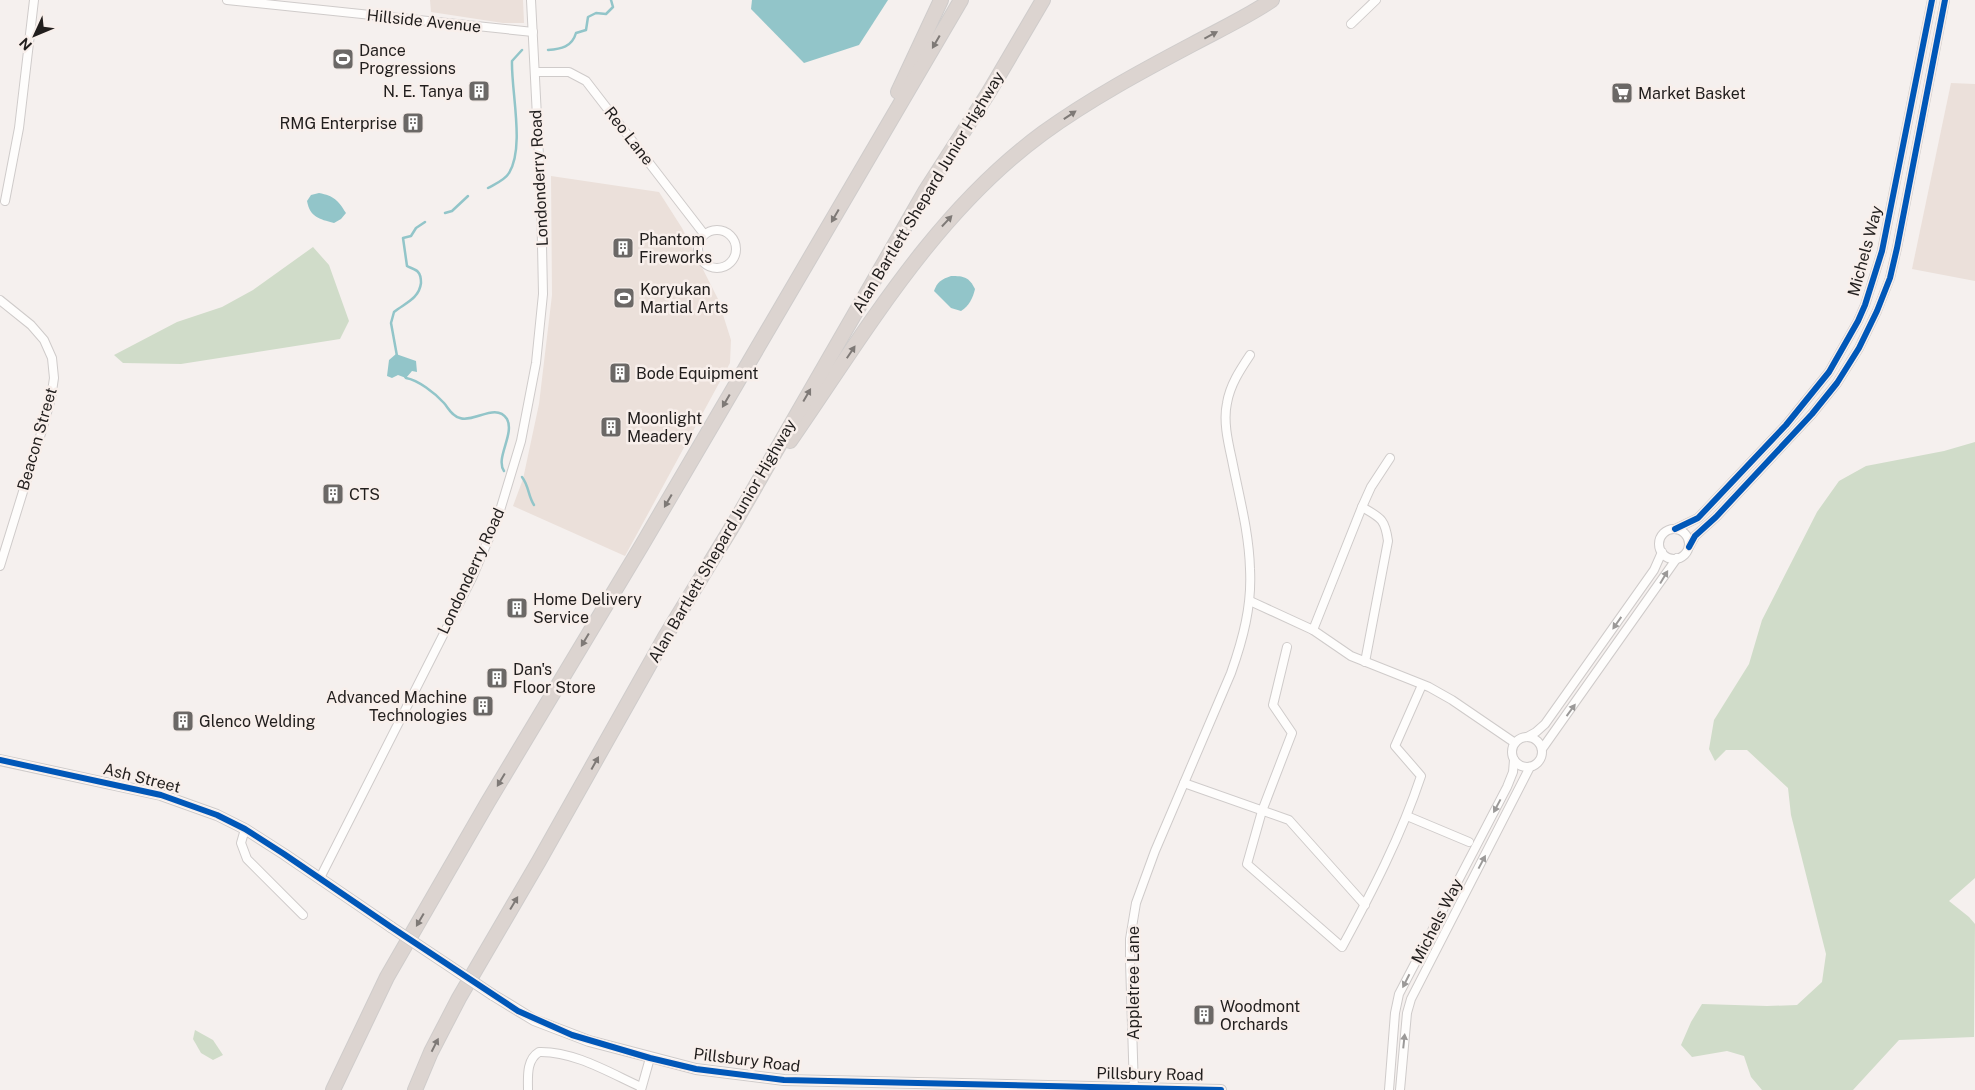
<svg xmlns="http://www.w3.org/2000/svg" width="1975" height="1090" font-family="'Public Sans',sans-serif">
<style>
.built{fill:#ebe0da}
.green{fill:#d0dcc9}
.water{fill:#92c5c9}
.lines{fill:none;stroke-linecap:round;stroke-linejoin:round}
.stream{stroke:#92c5c9;stroke-width:2.5}
.minor-casing{stroke:#cfcbca;stroke-width:10}
.tertiary-casing{stroke:#cfcbca;stroke-width:12}
.motorway-casing{stroke:#cfcccb;stroke-width:16}
.minor{stroke:#fefdfc;stroke-width:8}
.tertiary{stroke:#fefdfc;stroke-width:10}
.motorway{stroke:#dcd4d0;stroke-width:14}
.tertiary-bridge-casing{stroke:#cfcbca;stroke-width:12;stroke-linecap:butt}
.tertiary-bridge{stroke:#fefdfc;stroke-width:10}
.cycleway-casing{stroke:#f8efeb;stroke-width:9}
.cycleway{stroke:#0057b8;stroke-width:6}
.oneway{fill:#7e7976}
.oneway2{fill:#9b9998}
.labels{text-anchor:middle;dominant-baseline:central;stroke-width:5;stroke-linejoin:round;paint-order:stroke}
.street-label{font-size:16px;fill:#211e1d;stroke:#f8efeb}
.poi-label{font-size:16px;fill:#211e1d;stroke:#f8efeb;text-anchor:start}
</style>
<rect width="100%" height="100%" fill="#f5f0ee"/>
<g class="built">
<path d="M430,0H523L524,23H503L431,12Z"/>
<path d="M1951,83L1975,84V281L1912,269Z"/>
<path d="M551,176L659,192L682,228L718,299L731,340L730,363L625,556L513,506L523,479L539,404L552,295Z"/>
</g>
<g class="green">
<path d="M313,247L329,265L349,321L340,339L181,364L123,363L114,355L177,322L222,307L253,290Z"/>
<path d="M1975,442V878L1949,901L1969,917L1975,924L1974,1037L1899,1040L1853,1090H1762L1751,1077L1744,1056L1727,1051L1692,1057L1681,1045L1691,1022L1702,1004L1767,1006L1797,1005L1822,982L1826,954L1791,815L1788,788L1747,750H1726L1715,761L1709,749L1714,720L1749,664L1762,620L1817,512L1839,481L1866,466L1944,451Z"/>
<path d="M195,1030L213,1040L223,1055L213,1060L201,1053L193,1039Z"/>
</g>
<g class="water">
<path d="M752,0H888L859,45L804,63L751,9Z"/>
<path d="M319,193C334,196 338,200 346,213L341,219L334,223C319,219 310,217 307,201L311,195Z"/>
<path d="M951,276C964,276 969,277 975,289C973,298 969,306 961,311L951,308L934,291C937,282 942,279 951,276Z"/>
<path d="M396,354L416,361L417,372L412,371L406,378L398,375L392,378L387,376L389,360Z"/>
</g>
<g class="lines">
<g class="stream">
<path d="M548,50C561,49 572,47 576,33L586,30L588,17L596,13L606,14L613,7L611,0"/>
<path d="M488,188C495,184 505,180 509,173C525,147 511,91 512,61L522,50"/>
<path d="M445,213L452,211L468,196"/>
<path d="M397,356L391,323L394,312C405,303 419,299 421,283C421,279 421,275 418,272C416,269 410,268 407,266L403,238L411,236L416,228L425,222"/>
<path d="M404,375L406,378C418,380 435,393 444,403C449,409 452,416 460,418C474,423 496,402 507,419C515,434 495,458 504,471"/>
<path d="M522,477C529,486 528,496 534,505"/>
</g>
<g class="minor-casing">
<g id="minor">
<path d="M227,0L533,32"/>
<path d="M1351,24L1376,0"/>
<path d="M535,72H569L586,81L704,234"/>
<path d="M5,201L19,128L34,0"/>
<circle cx="717" cy="249" r="19"/>
<path d="M0,300L31,325L44,340L52,358L54,378L51,398L43,427L0,566"/>
<path d="M1362,507C1381,518 1385,519 1388,541L1365,662"/>
<path d="M1675,529L1698,518L1786,425L1829,372L1858,321L1865,305L1882,251L1932,0"/>
<circle cx="1674" cy="544" r="15"/>
<path d="M1689,547L1695,536L1716,517L1812,414L1837,383L1859,348L1877,311L1890,278L1897,248L1945,0"/>
<path d="M1250,601L1313,630L1351,656L1429,687L1452,700L1515,743"/>
<path d="M1313,630L1362,507L1371,487L1390,458"/>
<path d="M1287,647L1273,705L1292,733L1262,811L1247,864L1342,947C1372,892 1401,836 1421,776L1395,746L1422,685"/>
<circle cx="1527" cy="752" r="15"/>
<path d="M1527,737L1536,732L1545,724L1654,570L1662,552"/>
<path d="M1542,749L1677,558"/>
<path d="M1184,783L1289,820L1365,905"/>
<path d="M1407,816L1469,842"/>
<path d="M245,829L241,843L247,859L303,915"/>
<path d="M320,878L472,578L498,517L521,441L536,363L543,294L541,195L531,0"/>
<path d="M1134,1089L1130,961V939L1136,903L1155,851L1231,673C1243,639 1252,606 1250,569C1249,532 1239,496 1232,460C1228,442 1223,421 1227,403C1230,385 1240,370 1250,355"/>
<path d="M528,1090C528,1077 526,1060 539,1052C574,1051 610,1073 641,1087"/>
<path d="M641,1090L650,1058"/>
<path d="M1389,1090L1395,1013L1399,994L1507,787L1513,772L1514,760"/>
<path d="M1400,1090L1407,1013L1411,999L1530,767"/>
</g>
</g>
<g class="tertiary-casing">
<g id="tertiary">
<path d="M0,760L161,795L217,815L245,829L284,854L391,927"/>
<path d="M493,995L534,1020L589,1041L696,1069L784,1080L1221,1090"/>
</g>
</g>
<g class="motorway-casing">
<g id="motorway">
<path d="M898,92L941,0"/>
<path d="M790,441C866,331 934,213 1043,133C1090,99 1142,71 1193,44C1219,30 1247,17 1272,0"/>
<path d="M333,1090L387,977L488,802L642,545L961,0"/>
<path d="M415,1090L431,1052L459,998L539,861L665,637L735,522L926,190L989,92L1043,0"/>
</g>
</g>
<use href="#minor" class="minor"/>
<use href="#tertiary" class="tertiary"/>
<use href="#motorway" class="motorway"/>
<g class="tertiary-bridge-casing">
<path id="tertiary-bridge" d="M391,927L493,995"/>
</g>
<use href="#tertiary-bridge" class="tertiary-bridge"/>
<g class="cycleway-casing">
<g id="cycleway">
<path d="M1675,529L1698,518L1786,425L1829,372L1858,321L1865,305L1882,251L1932,0"/>
<path d="M1689,547L1695,536L1716,517L1812,414L1837,383L1859,348L1877,311L1890,278L1897,248L1945,0"/>
<path d="M0,760L161,795L217,815L245,829L284,854L391,927L518,1011L572,1035L650,1058L696,1069L784,1080L1221,1090"/>
</g>
</g>
<use href="#cycleway" class="cycleway"/>
</g>
<defs><path id="oneway-solid" d="M-6-.8H1V-3.2L6.5 0L1 3.2V.8H-6Z" transform="scale(1.25)"/></defs>
<g class="oneway">
<use href="#oneway-solid" transform="translate(1211 35) rotate(-28)"/>
<use href="#oneway-solid" transform="translate(936 42) rotate(120)"/>
<use href="#oneway-solid" transform="translate(1070 115) rotate(-34)"/>
<use href="#oneway-solid" transform="translate(835 216) rotate(120)"/>
<use href="#oneway-solid" transform="translate(947 221) rotate(-47)"/>
<use href="#oneway-solid" transform="translate(851 352) rotate(-56)"/>
<use href="#oneway-solid" transform="translate(807 395) rotate(-60)"/>
<use href="#oneway-solid" transform="translate(726 401) rotate(120)"/>
<use href="#oneway-solid" transform="translate(668 501) rotate(120)"/>
<use href="#oneway-solid" transform="translate(585 640) rotate(121)"/>
<use href="#oneway-solid" transform="translate(595 763) rotate(-61)"/>
<use href="#oneway-solid" transform="translate(501 780) rotate(121)"/>
<use href="#oneway-solid" transform="translate(514 903) rotate(-59)"/>
<use href="#oneway-solid" transform="translate(420 920) rotate(120)"/>
<use href="#oneway-solid" transform="translate(435 1045) rotate(-63)"/>
</g>
<g class="oneway2">
<use href="#oneway-solid" transform="translate(1664 577) rotate(-59)"/>
<use href="#oneway-solid" transform="translate(1617 623) rotate(125)"/>
<use href="#oneway-solid" transform="translate(1571 710) rotate(-54)"/>
<use href="#oneway-solid" transform="translate(1497 806) rotate(118)"/>
<use href="#oneway-solid" transform="translate(1482 862) rotate(-62)"/>
<use href="#oneway-solid" transform="translate(1406 981) rotate(117)"/>
<use href="#oneway-solid" transform="translate(1404 1041) rotate(-84)"/>
</g>
<defs>
<g id="stadium-square" transform="scale(1.125)"><rect x="-9" y="-9" width="18" height="18" rx="4" fill="#6b6866" stroke="#f8efeb"/><path d="M0-5a6.5 5 0 1 0 0 10a6.5 5 0 1 0 0-10ZM-3.5-1.8h7v3.6h-7Z" fill="#fff"/></g>
<g id="building-square" transform="scale(1.125)"><rect x="-9" y="-9" width="18" height="18" rx="4" fill="#6b6866" stroke="#f8efeb"/><path d="M-4-6H4V6H1V3H-1V6H-4ZM-2.5-4.3h1.7v1.8h-1.7ZM.8-4.3h1.7v1.8H.8ZM-2.5-1h1.7V.8h-1.7ZM.8-1h1.7V.8H.8Z" fill="#fff"/></g>
<g id="supermarket-square" transform="scale(1.125)"><rect x="-9" y="-9" width="18" height="18" rx="4" fill="#6b6866" stroke="#f8efeb"/><path d="M-6-5.5h2.5l.6 2H6L4.5 2H-2.5L-4.4-4H-6ZM-1.5 3.2a1.3 1.3 0 1 0 .1 0ZM3 3.2a1.3 1.3 0 1 0 .1 0Z" fill="#fff"/></g>
</defs>
<g fill-rule="evenodd">
<use href="#stadium-square" x="343" y="59"/>
<use href="#building-square" x="479" y="91"/>
<use href="#supermarket-square" x="1622" y="93"/>
<use href="#building-square" x="413" y="123"/>
<use href="#building-square" x="623" y="248"/>
<use href="#stadium-square" x="624" y="298"/>
<use href="#building-square" x="620" y="373"/>
<use href="#building-square" x="611" y="427"/>
<use href="#building-square" x="333" y="494"/>
<use href="#building-square" x="517" y="608"/>
<use href="#building-square" x="497" y="678"/>
<use href="#building-square" x="483" y="706"/>
<use href="#building-square" x="183" y="721"/>
<use href="#building-square" x="1204" y="1015"/>
</g>
<g class="labels">
<g class="street-label">
<text transform="translate(424 21) rotate(6)">Hillside Avenue</text>
<text transform="translate(629 136) rotate(52)">Reo Lane</text>
<text transform="translate(539 178) rotate(-93)">Londonderry Road</text>
<text transform="translate(928 192) rotate(-59)">Alan Bartlett Shepard Junior Highway</text>
<text transform="translate(1865 251) rotate(-75)">Michels Way</text>
<text transform="translate(37 439) rotate(-74)">Beacon Street</text>
<text transform="translate(722 541) rotate(-60)">Alan Bartlett Shepard Junior Highway</text>
<text transform="translate(471 571) rotate(-65)">Londonderry Road</text>
<text transform="translate(142 778) rotate(14)">Ash Street</text>
<text transform="translate(1437 921) rotate(-63)">Michels Way</text>
<text transform="translate(1133 983) rotate(-90)">Appletree Lane</text>
<text transform="translate(747 1060) rotate(7)">Pillsbury Road</text>
<text transform="translate(1150 1074) rotate(1)">Pillsbury Road</text>
</g>
<g class="poi-label">
<text x="359" y="50">Dance<tspan x="359" dy="18">Progressions</tspan></text>
<text x="463" y="91" text-anchor="end">N. E. Tanya</text>
<text x="1638" y="93">Market Basket</text>
<text x="397" y="123" text-anchor="end">RMG Enterprise</text>
<text x="639" y="239">Phantom<tspan x="639" dy="18">Fireworks</tspan></text>
<text x="640" y="289">Koryukan<tspan x="640" dy="18">Martial Arts</tspan></text>
<text x="636" y="373">Bode Equipment</text>
<text x="627" y="418">Moonlight<tspan x="627" dy="18">Meadery</tspan></text>
<text x="349" y="494">CTS</text>
<text x="533" y="599">Home Delivery<tspan x="533" dy="18">Service</tspan></text>
<text x="513" y="669">Dan's<tspan x="513" dy="18">Floor Store</tspan></text>
<text x="467" y="697" text-anchor="end">Advanced Machine<tspan x="467" dy="18">Technologies</tspan></text>
<text x="199" y="721">Glenco Welding</text>
<text x="1220" y="1006">Woodmont<tspan x="1220" dy="18">Orchards</tspan></text>
</g>
</g>
<g transform="translate(35 35) rotate(226)" stroke="#f8efeb" stroke-width="4" paint-order="stroke">
<path d="M0-4L9 19L0 12L-9 19Z" fill="#211e1d"/>
<text y="-8" font-size="14" font-weight="bold" text-anchor="middle" fill="#211e1d">N</text>
</g>
</svg>
